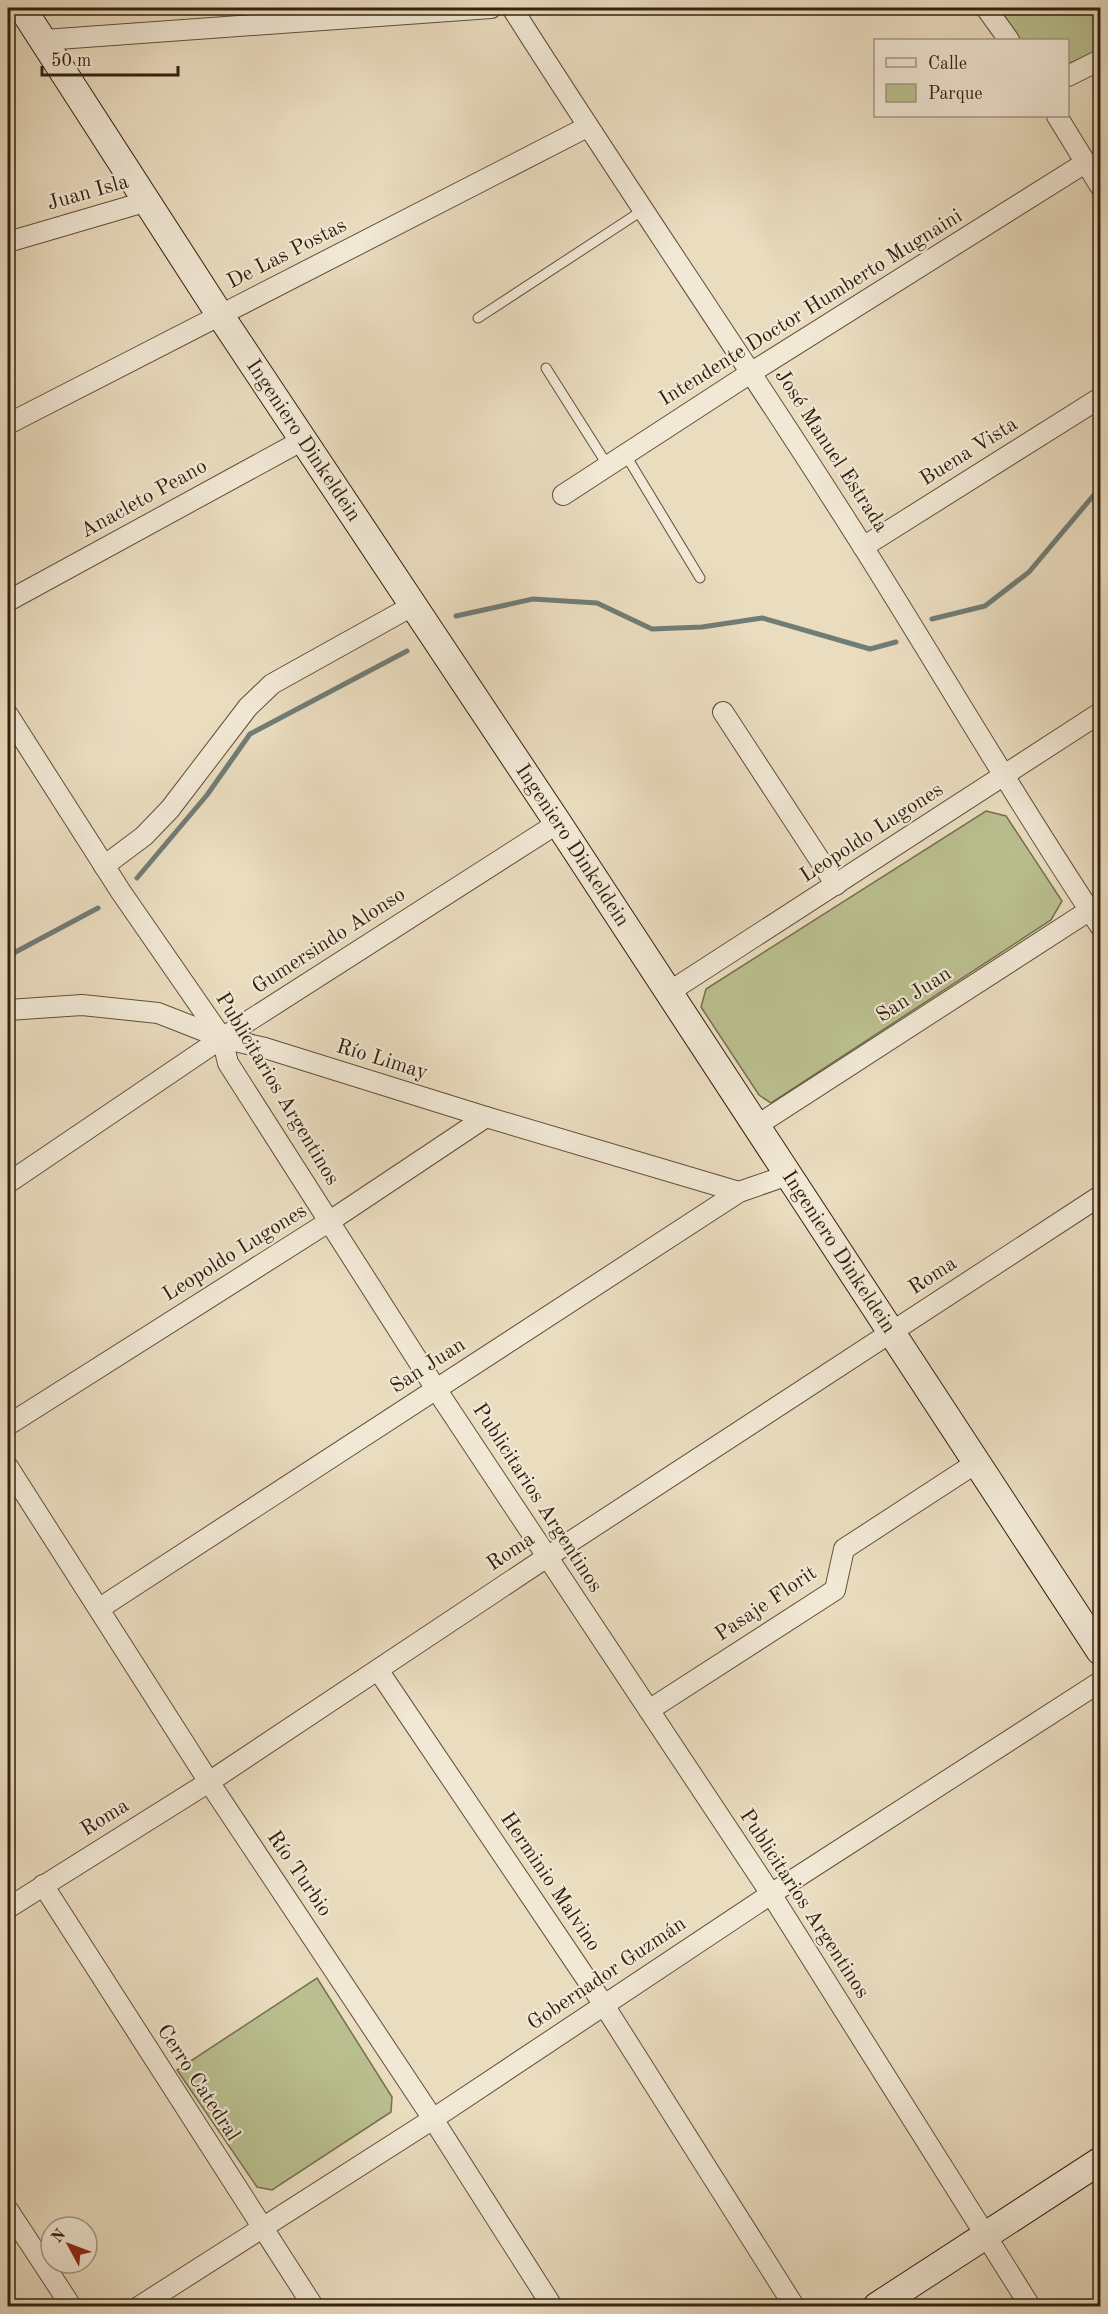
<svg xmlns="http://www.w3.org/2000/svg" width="1108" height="2314" font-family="'Old Standard TT',serif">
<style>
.green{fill:#babf8f;stroke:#76704e;stroke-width:1.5}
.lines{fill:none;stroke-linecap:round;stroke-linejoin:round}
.stream{stroke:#717c75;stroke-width:5}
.service-casing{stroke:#614f3a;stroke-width:11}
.minor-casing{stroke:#614f3a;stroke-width:22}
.secondary-casing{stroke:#33200e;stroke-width:29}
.service{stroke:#f1e8d5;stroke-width:9}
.minor{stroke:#f1e8d5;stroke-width:20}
.secondary{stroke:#f1e8d5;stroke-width:27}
.labels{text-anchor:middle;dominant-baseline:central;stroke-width:4.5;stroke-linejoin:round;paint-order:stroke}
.street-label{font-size:21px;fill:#33200e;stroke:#f1e8d5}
</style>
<rect width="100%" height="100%" fill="#eadcbf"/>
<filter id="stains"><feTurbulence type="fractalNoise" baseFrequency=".00333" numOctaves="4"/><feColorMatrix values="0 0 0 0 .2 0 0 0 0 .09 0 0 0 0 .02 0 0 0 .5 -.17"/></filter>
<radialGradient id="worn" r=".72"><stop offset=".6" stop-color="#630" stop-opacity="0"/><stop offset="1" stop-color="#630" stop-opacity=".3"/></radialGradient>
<g class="green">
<path d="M1002,13L1100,14V50L1068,64V40H1020Z"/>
<path d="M986,811L1006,816L1062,901L1051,920L771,1103L759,1095L701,1007L706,989Z"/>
<path d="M317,1978L392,2097L391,2112L272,2190L257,2187L177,2070Z"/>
</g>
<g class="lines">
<g class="stream">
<path d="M456,616L533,599L597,603L652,629L702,627L762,618L870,649L896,642"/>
<path d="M932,619L985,606L1029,572L1093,496L1100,494"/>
<path d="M137,878L207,795L250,734L407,651"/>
<path d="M8,956L98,908"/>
</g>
<g class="service-casing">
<g id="service">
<path d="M478,318L643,210"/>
<path d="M546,368L608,466"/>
<path d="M625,454L700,578"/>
</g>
</g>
<g class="minor-casing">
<g id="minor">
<path d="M512,8C626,188 748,364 862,545C942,672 1017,802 1100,926"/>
<path d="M986,8L1009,40"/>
<path d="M44,40L491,8"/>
<path d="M1068,76L1100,60"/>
<path d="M1057,116L1100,186"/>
<path d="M8,242L148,201"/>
<path d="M8,424L587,127"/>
<path d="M563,495L752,372L1085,163"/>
<path d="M863,547L1100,398"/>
<path d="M8,601L303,440"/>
<path d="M723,712L836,885"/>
<path d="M8,715L121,892L222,1038L228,1063L436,1389L771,1894L1030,2306"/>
<path d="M104,866L144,836L170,809L248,707L272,684L414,605"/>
<path d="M669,992L1100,713"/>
<path d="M8,1010L82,1005L158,1013L222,1038L265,1048L486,1117L739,1192"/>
<path d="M756,1126L1090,910L1100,908"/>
<path d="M8,1183L222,1038L558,823"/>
<path d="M8,1425L330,1221L486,1117"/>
<path d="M8,1467L209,1782L433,2119L552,2306"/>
<path d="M100,1608L739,1192L788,1175"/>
<path d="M378,1670L604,2005L794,2306"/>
<path d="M649,1710L835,1590L844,1549L976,1463"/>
<path d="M43,1885L313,2306"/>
<path d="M8,1908L209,1782L547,1557L1100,1196"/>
<path d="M8,2210L71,2306"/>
<path d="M140,2306L433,2119L771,1894L1100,1682"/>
</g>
</g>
<g class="secondary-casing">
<g id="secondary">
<path id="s1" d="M22,8L220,315L558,823L1100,1651"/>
<path d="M877,2306L1100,2161"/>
</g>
</g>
<use href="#service" class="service"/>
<use href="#minor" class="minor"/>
<use href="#secondary" class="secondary"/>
</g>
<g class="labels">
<g class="street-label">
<text transform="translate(88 193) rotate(-16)">Juan Isla</text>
<text transform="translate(287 254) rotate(-27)">De Las Postas</text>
<text transform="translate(811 308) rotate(-32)">Intendente Doctor Humberto Mugnaini</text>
<text stroke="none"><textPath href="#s1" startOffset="516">Ingeniero Dinkeldein</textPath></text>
<text transform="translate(831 451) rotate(57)">José Manuel Estrada</text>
<text transform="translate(969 452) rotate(-32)">Buena Vista</text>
<text transform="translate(144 499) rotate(-29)">Anacleto Peano</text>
<text transform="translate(872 833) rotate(-33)">Leopoldo Lugones</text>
<text stroke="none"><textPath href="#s1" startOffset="1002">Ingeniero Dinkeldein</textPath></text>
<text transform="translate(329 941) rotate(-33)">Gumersindo Alonso</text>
<text transform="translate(914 995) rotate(-33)">San Juan</text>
<text transform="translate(382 1060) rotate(17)">Río Limay</text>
<text transform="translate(277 1089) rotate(59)">Publicitarios Argentinos</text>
<text stroke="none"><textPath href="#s1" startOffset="1488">Ingeniero Dinkeldein</textPath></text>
<text transform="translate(235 1253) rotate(-32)">Leopoldo Lugones</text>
<text transform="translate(933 1276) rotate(-33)">Roma</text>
<text transform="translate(428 1366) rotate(-33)">San Juan</text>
<text transform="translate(537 1498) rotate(57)">Publicitarios Argentinos</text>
<text transform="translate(511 1552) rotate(-34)">Roma</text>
<text transform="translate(766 1604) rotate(-34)">Pasaje Florit</text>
<text transform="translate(105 1818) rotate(-32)">Roma</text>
<text transform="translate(299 1874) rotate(56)">Río Turbio</text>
<text transform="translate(550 1882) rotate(56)">Herminio Malvino</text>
<text transform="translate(804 1904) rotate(57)">Publicitarios Argentinos</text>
<text transform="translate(607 1974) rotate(-34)">Gobernador Guzmán</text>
<text transform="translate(198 2083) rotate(57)">Cerro Catedral</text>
</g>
</g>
<rect width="1108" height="2314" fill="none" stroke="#eadcbf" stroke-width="30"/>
<rect x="9" y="9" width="1090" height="2296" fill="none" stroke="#33200e" stroke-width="3"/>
<rect x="15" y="15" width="1078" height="2284" fill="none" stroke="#33200e" stroke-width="1.5"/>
<rect x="874" y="39" width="195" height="78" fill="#f1e8d5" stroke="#a59885" stroke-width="1.5"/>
<rect x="886" y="58" width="30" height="9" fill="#f1e8d5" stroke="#a59885" stroke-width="1.5"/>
<text x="928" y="69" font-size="18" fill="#33200e">Calle</text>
<rect x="886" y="84" width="30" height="18" fill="#babf8f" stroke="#a59885" stroke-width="1.5"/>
<text x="928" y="99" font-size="18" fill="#33200e">Parque</text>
<g transform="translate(69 2245) rotate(311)"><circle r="28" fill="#f1e8d5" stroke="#a59885" stroke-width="1.5"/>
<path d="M0-4.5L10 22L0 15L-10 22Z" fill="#8f2418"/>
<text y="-9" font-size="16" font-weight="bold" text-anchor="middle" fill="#33200e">N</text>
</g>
<path d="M42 66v9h136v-9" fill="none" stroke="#33200e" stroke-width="3"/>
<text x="51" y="66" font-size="18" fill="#33200e" stroke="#f1e8d5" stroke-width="4.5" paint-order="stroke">50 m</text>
<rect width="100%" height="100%" filter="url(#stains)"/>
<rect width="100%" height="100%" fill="url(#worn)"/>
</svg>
